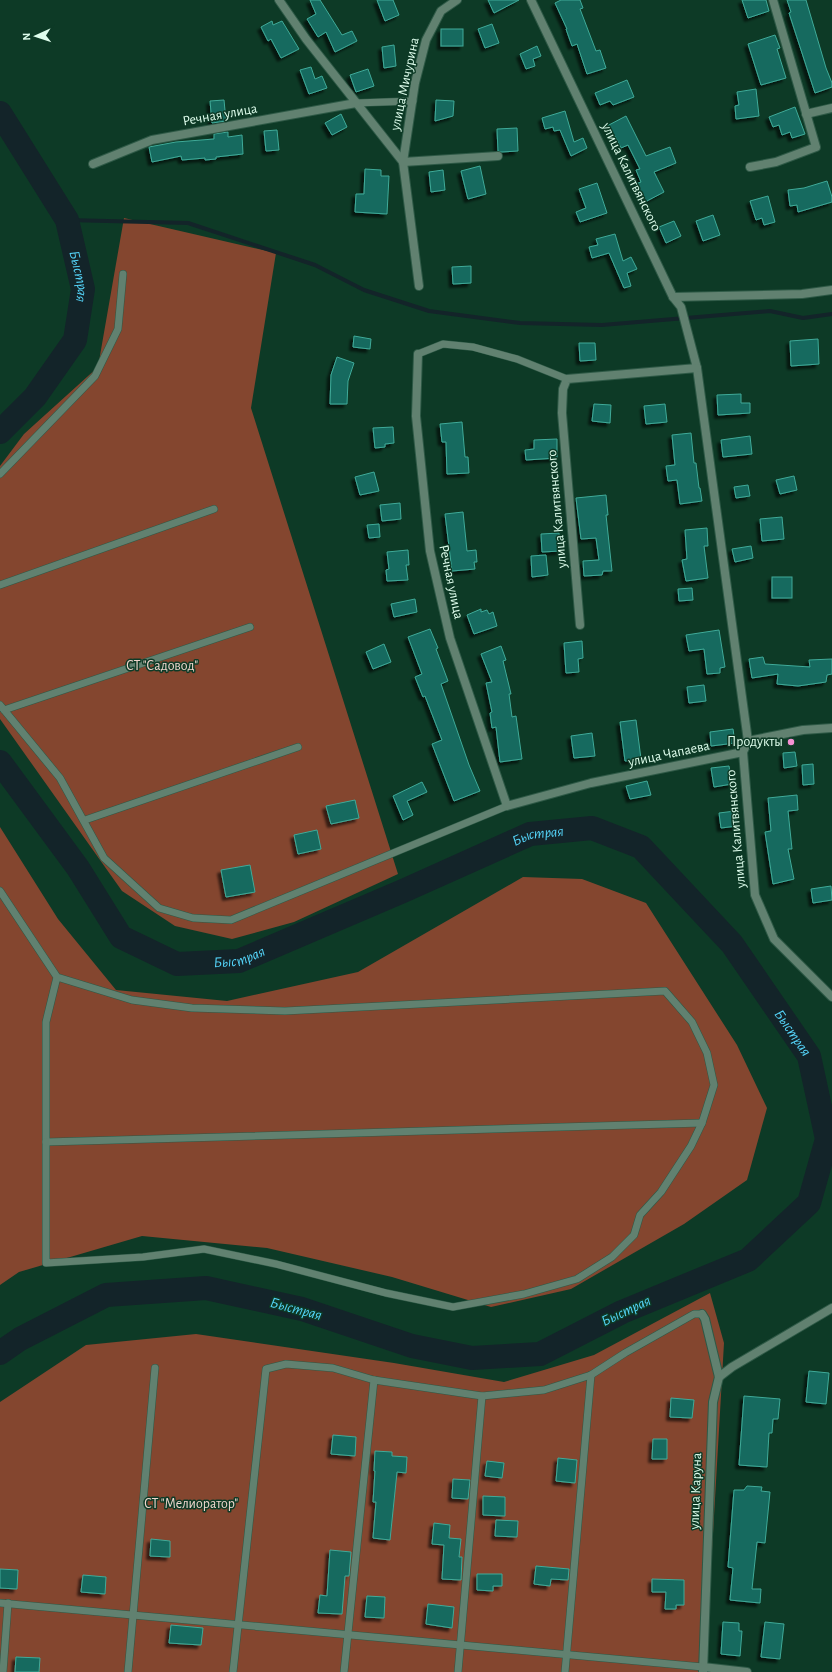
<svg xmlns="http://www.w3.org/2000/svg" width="832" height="1672" font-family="'Alegreya Sans',sans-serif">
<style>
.green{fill:#84462f}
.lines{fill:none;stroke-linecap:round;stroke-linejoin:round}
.stream{stroke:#132429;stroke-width:4}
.river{stroke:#132429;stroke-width:24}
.building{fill:#126a5e;stroke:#40aa99;filter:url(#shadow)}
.service-casing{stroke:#2e5946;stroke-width:8}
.minor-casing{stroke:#2e5946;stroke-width:10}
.service{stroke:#618170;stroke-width:7}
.minor{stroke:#618170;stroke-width:8}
.poi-dot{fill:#f491d3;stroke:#0d3a26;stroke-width:1.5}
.labels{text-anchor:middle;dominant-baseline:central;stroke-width:3;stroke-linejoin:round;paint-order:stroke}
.street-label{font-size:14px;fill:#defdec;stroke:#0d3a26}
.park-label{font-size:14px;fill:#efd6cd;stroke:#0d3a26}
.poi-label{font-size:14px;fill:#defdec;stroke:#0d3a26;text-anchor:end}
.water-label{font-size:15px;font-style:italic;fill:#55d5fa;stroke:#0d3a26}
</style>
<defs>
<filter id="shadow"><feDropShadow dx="-3.5" dy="3.5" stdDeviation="1" flood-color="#0009"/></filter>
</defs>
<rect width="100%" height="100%" fill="#0d3a26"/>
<g class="green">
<path d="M124,218L276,253L251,408L398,874L294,922L232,939L175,926L122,891L0,719V466L24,434L98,367Z"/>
<path d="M0,827L58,919L116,990L227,1001L358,972L523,877L582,879L646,903L737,1045L767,1108L747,1180L684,1224L571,1289L491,1307L392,1277L267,1248L142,1236L19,1272L0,1285Z"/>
<path d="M710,1293L724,1343L705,1672H0V1402L86,1345L196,1334L394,1363L504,1382L594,1355Z"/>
</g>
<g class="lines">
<path class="stream" d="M67,220L188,223L315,265L364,290L429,311L520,323L602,325L770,311L803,318L832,314"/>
<g class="river">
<path id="s1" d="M0,113L67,220L83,289L75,340L35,397L0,432"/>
<path id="s2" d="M0,762L78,868L121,937L177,964L239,961L403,891L530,834L592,828L641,847L732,944L809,1056L827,1139L809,1203L748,1260L622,1312L540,1354L472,1358L412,1346L302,1309L206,1288L106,1295L20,1339L0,1353"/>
</g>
</g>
<g class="building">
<path d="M310,0H320L342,35L352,31L357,41L335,52L326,32L318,37L307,19L316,14Z"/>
<path d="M377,0H393L399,15L385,21Z"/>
<path d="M488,0H519L494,13Z"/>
<path d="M561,0H580L583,8L580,9L596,51L600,50L606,68L587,74L577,44L572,46L566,29H567L555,3Z"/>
<path d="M742,0H766L769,11L748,18Z"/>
<path d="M787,0H806L826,68L832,83V87L815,93L789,13L791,12Z"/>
<path d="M272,21L273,25L282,21L299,49L281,58L271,39L268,41L261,27Z"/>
<path d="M492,24L499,43L485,48L478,29Z"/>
<rect x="441" y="29" width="22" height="17"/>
<path d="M775,35L780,48L777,49L786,78L761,85L748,44Z"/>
<path d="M394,45L396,66L384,68L382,47Z"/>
<path d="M537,46L541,56L533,59L535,66L526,69L520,54Z"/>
<path d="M311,67L315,79L322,76L327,88L309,94L300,70Z"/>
<path d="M368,69L374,86L356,92L350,75Z"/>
<path d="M627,80L634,97L613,105L610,101L600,105L595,93Z"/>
<path d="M756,89L759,116L736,119L735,106L739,105L737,92Z"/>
<path d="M224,100L226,121L212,123L210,101Z"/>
<path d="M436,100L454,101L453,116L435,121Z"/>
<path d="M795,107L805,134L792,138L790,132L782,135L779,125L773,127L769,117Z"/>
<path d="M565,111L574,142L583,138L587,148L571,156L560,130L554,131L553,127L545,129L542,118Z"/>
<path d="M341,114L347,127L332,135L325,123Z"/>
<path d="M626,116L646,156L670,147L676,163L654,172L664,192L645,202L636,184L641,182L636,170L640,169L628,145L621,148L615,136L612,137L607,126Z"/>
<path d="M517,128L518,151L501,152L498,151L497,129Z"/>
<path d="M277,130L279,150L266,151L264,131Z"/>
<path d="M228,132V137L242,135L243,154L216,157V159L205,160V158L182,160L181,156L152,162L149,147L176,142L214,139V134Z"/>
<path d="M480,166L486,194L468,199L461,171Z"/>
<path d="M365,169L381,170V176H389L387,214L355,212L356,194H364Z"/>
<path d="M443,170L445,190L431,192L429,172Z"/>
<path d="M827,181L832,197V202L798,212L797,205L790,206L788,190L804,188Z"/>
<path d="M597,183L607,213L580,222L576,212L586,208L579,189Z"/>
<path d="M768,196L775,222L764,225L762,218L756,220L750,201Z"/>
<path d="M713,215L720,235L703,241L696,221Z"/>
<path d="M674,221L681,236L666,243L659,227Z"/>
<path d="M615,234L623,261L631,257L637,269L627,273L631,286L624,288L609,253L592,258L589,247L598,245L596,239Z"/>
<path d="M471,266V283L453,284L452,267Z"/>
<path d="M354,336L371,339L370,349L353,347Z"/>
<path d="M818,339L819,364L791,366L790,341Z"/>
<path d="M579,343H595L596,360L580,361Z"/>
<path d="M337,357L354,363L348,381L347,404H330L331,375Z"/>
<path d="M741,394V403H750V413L718,415L717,395Z"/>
<path d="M594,404L611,405L610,423L592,421Z"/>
<path d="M665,404L667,422L646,424L644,406Z"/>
<path d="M462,422L465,457H468L469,473L447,474L446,442H442L440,424Z"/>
<path d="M393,427L394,443L385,444V447L375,448L373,428Z"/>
<path d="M691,433L694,463H696L699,488H700L702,501L680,504L677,480L668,481L666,466L675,465L672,435Z"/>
<path d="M750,436L752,454L723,457L721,440Z"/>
<path d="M557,439V458L526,460L525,450L534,449V440Z"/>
<path d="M374,472L379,491L360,495L355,477Z"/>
<path d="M794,476L797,490L780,494L776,480Z"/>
<path d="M748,485L750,496L736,498L734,487Z"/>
<path d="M606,495L608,515H606L612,571H603L602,575L584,576L583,561L599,560L596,538L581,539L576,498Z"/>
<path d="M400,503L401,519L382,521L380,505Z"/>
<path d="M463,512L467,551L476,550L477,562H474L475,569L452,571L445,514Z"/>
<path d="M782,517L784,539L762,541L760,519Z"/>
<path d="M379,524L380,537L369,538L367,525Z"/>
<path d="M707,528L708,546H704L708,578L686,581L682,560L687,559L685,530Z"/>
<path d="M559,533L560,551L542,552L541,534Z"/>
<path d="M751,546L753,558L735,562L732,549Z"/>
<path d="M408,550L409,565H406L408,580L387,581L386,570L389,569L387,552Z"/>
<path d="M546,555L548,575L532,577L531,556Z"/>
<rect x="772" y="577" width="20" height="21"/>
<path d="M692,588L693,600L679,601L678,589Z"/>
<path d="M415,599L417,612L394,617L391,604Z"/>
<path d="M481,609V612L487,610L489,614L493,612L497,626L474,634L467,615Z"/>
<path d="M430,629L438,648L436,649L448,681L441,684L469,765L480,791L454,801L432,744L442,740L425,696L423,697L415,677L422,674L408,637Z"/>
<path d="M719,630L725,667L720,668V673L707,674L704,649L689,651L686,635Z"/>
<path d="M582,641L583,658L578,659L579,672L566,673L564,643Z"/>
<path d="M384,644L391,662L373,669L366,652Z"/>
<path d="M501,646L506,660L503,661L511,694H509L512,717L516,716L522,759L500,762L496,727L492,728L490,713L492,712L486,683L492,682L481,654Z"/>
<path d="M763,657L765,664L810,667L809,660L832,659V674L827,675L826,682L798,686L777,684L778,674L752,678L749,659Z"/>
<path d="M704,685L706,701L689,703L687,687Z"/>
<path d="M636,720L641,759L625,761L620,722Z"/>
<path d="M733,729L735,743L711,746L710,732Z"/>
<path d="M592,733L595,756L574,758L571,736Z"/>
<path d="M795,752L797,766L784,768L783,753Z"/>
<path d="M813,764L814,784L803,785L802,765Z"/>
<path d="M729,766L732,784L714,787L711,768Z"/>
<path d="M647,781L651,795L630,799L626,786Z"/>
<path d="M422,782L427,792L407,801L413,815L403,820L393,796Z"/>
<path d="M797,795L798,810L788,811L792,849H788L794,879L773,884L765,832L771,831L768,798Z"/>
<path d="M355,800L359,818L331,824L326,806Z"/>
<path d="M735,811L737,826L721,828L719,813Z"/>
<path d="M317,830L321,849L298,854L294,835Z"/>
<path d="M250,865L255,892L226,897L221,870Z"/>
<path d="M831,886L832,900L813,903L811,889Z"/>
<path d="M809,1371L829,1373L826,1404L806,1402Z"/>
<path d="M744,1396L780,1399L778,1419H773L772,1433H769L767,1467L739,1465Z"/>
<path d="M671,1398L694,1400L692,1418L670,1417Z"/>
<path d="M333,1435L356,1437L355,1456L331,1454Z"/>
<path d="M653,1439H667V1459H652Z"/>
<path d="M375,1451L392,1452V1456L407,1457L406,1473L397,1472L390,1540L373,1538L376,1502H373L375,1471H374Z"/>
<path d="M558,1458L577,1460L575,1483L556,1481Z"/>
<path d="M487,1461L504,1463L502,1478L485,1476Z"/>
<path d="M453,1479L470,1480L468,1499L452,1498Z"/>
<path d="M747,1486L762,1487L761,1491L770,1492L765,1543L757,1542L752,1589H761L760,1603L730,1600L733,1568L728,1567L734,1490H744Z"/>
<path d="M483,1496L505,1497V1516L483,1515Z"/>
<path d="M496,1520L518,1521L517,1537L495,1536Z"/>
<path d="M434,1523L450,1525L449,1538L461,1539L459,1557H462L461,1580L442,1579L444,1545L432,1544Z"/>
<path d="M151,1539L170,1541V1557L150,1556Z"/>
<path d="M330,1550L351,1552L349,1576H345L342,1614L318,1613L320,1595L327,1596Z"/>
<path d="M536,1566L569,1569L568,1580L551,1579L550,1586L534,1584Z"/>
<path d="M0,1569L18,1570L17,1589L0,1588Z"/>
<path d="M477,1574H502V1586H493V1591L477,1590Z"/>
<path d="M83,1575L106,1577L105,1594L81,1592Z"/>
<path d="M652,1579L684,1580V1605H676V1609H665L666,1592H652Z"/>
<path d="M367,1596L385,1597L384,1618L365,1617Z"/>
<path d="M428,1604L454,1607L452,1628L426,1624Z"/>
<path d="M723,1622L739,1623V1631H742L740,1656L721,1654Z"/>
<path d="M765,1622L784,1624L780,1659L761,1657Z"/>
<path d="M171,1625L203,1628L201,1645L169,1643Z"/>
<path d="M16,1657L40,1658L39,1672H15Z"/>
</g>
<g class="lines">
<g class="service-casing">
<g id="service">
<path d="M356,103L413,101"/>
<path d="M418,354L443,344L473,347L517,359L567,379"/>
<path d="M0,474L95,376L118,329L123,274"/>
<path d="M0,585L214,509"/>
<path d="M0,705L60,778L104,858L159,908L193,918L231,920L507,806"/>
<path d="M4,710L250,627"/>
<path d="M85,820L298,747"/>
<path d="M0,891L57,977L46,1022V1263L143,1257L204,1249L276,1264L386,1293L453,1307L524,1294L577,1279L612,1257L634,1235L640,1215L661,1192L691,1146L702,1123L714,1085L707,1053L692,1022L665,991L285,1011L192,1008L132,1000L57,977"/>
<path d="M46,1142L702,1123"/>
<path d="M0,1603L703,1667"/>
<path d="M3,1672L8,1603"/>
<path d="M128,1672L155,1368"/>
<path d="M233,1672L266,1369L286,1364L333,1368L374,1380L482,1396L544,1390L591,1375L625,1353L694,1314H702"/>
<path d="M344,1672L374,1380"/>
<path d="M458,1672L482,1396"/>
<path d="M565,1672L591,1375"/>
</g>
</g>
<g class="minor-casing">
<g id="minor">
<path d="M279,0L306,39L403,162L419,286"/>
<path d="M457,0L441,11L426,40L415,83L403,162L498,156"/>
<path d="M531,0L673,297L681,307L697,368L748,741"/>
<path d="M806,114L832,108"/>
<path d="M93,164L152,140L356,103"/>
<path d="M750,167L776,162L816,147L773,0"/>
<path d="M673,297L802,294L832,290"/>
<path d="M418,354L416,416L430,551L450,638L507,806L591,783L743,752L748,741L803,730L832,728"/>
<path d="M580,625L562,413L563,389L567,379L697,368"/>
<path d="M743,752L755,895L774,939L832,997"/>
<path d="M702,1314L705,1319L719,1377L713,1402L703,1672"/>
<path d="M719,1377L732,1367L832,1308"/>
<path d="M703,1667L747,1672"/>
</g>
</g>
<use href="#service" class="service"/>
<use href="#minor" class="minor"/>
</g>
<circle class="poi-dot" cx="791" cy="742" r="4"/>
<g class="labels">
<g class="street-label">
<text transform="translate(405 84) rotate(-78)">улица Мичурина</text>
<text transform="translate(220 115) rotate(-10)">Речная улица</text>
<text transform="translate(631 177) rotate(64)">улица Калитвянского</text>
<text transform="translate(557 509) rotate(-95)">улица Калитвянского</text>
<text transform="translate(451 582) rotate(78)">Речная улица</text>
<text transform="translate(669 754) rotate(-12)">улица Чапаева</text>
<text transform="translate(736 829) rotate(-95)">улица Калитвянского</text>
<text transform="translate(696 1491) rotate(-88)">улица Каруна</text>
</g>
<g class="park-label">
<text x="162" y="666">СТ "Садовод"</text>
<text x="191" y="1504">СТ "Мелиоратор"</text>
</g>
<g class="poi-label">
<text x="783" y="742">Продукты</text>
</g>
<g class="water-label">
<text stroke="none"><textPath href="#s1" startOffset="184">Быстрая</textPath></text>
<text stroke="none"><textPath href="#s2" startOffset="662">Быстрая</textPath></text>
<text stroke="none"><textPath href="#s2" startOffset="338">Быстрая</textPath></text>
<text stroke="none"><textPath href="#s2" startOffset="1010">Быстрая</textPath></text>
<text transform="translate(296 1309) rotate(15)">Быстрая</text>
<text transform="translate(626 1311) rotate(-25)">Быстрая</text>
</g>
</g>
<g transform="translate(36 36) rotate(267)" stroke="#0d3a26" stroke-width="3" paint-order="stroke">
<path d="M0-3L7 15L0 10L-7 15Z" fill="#defdec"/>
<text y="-6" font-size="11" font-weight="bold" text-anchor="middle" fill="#defdec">N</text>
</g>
</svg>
